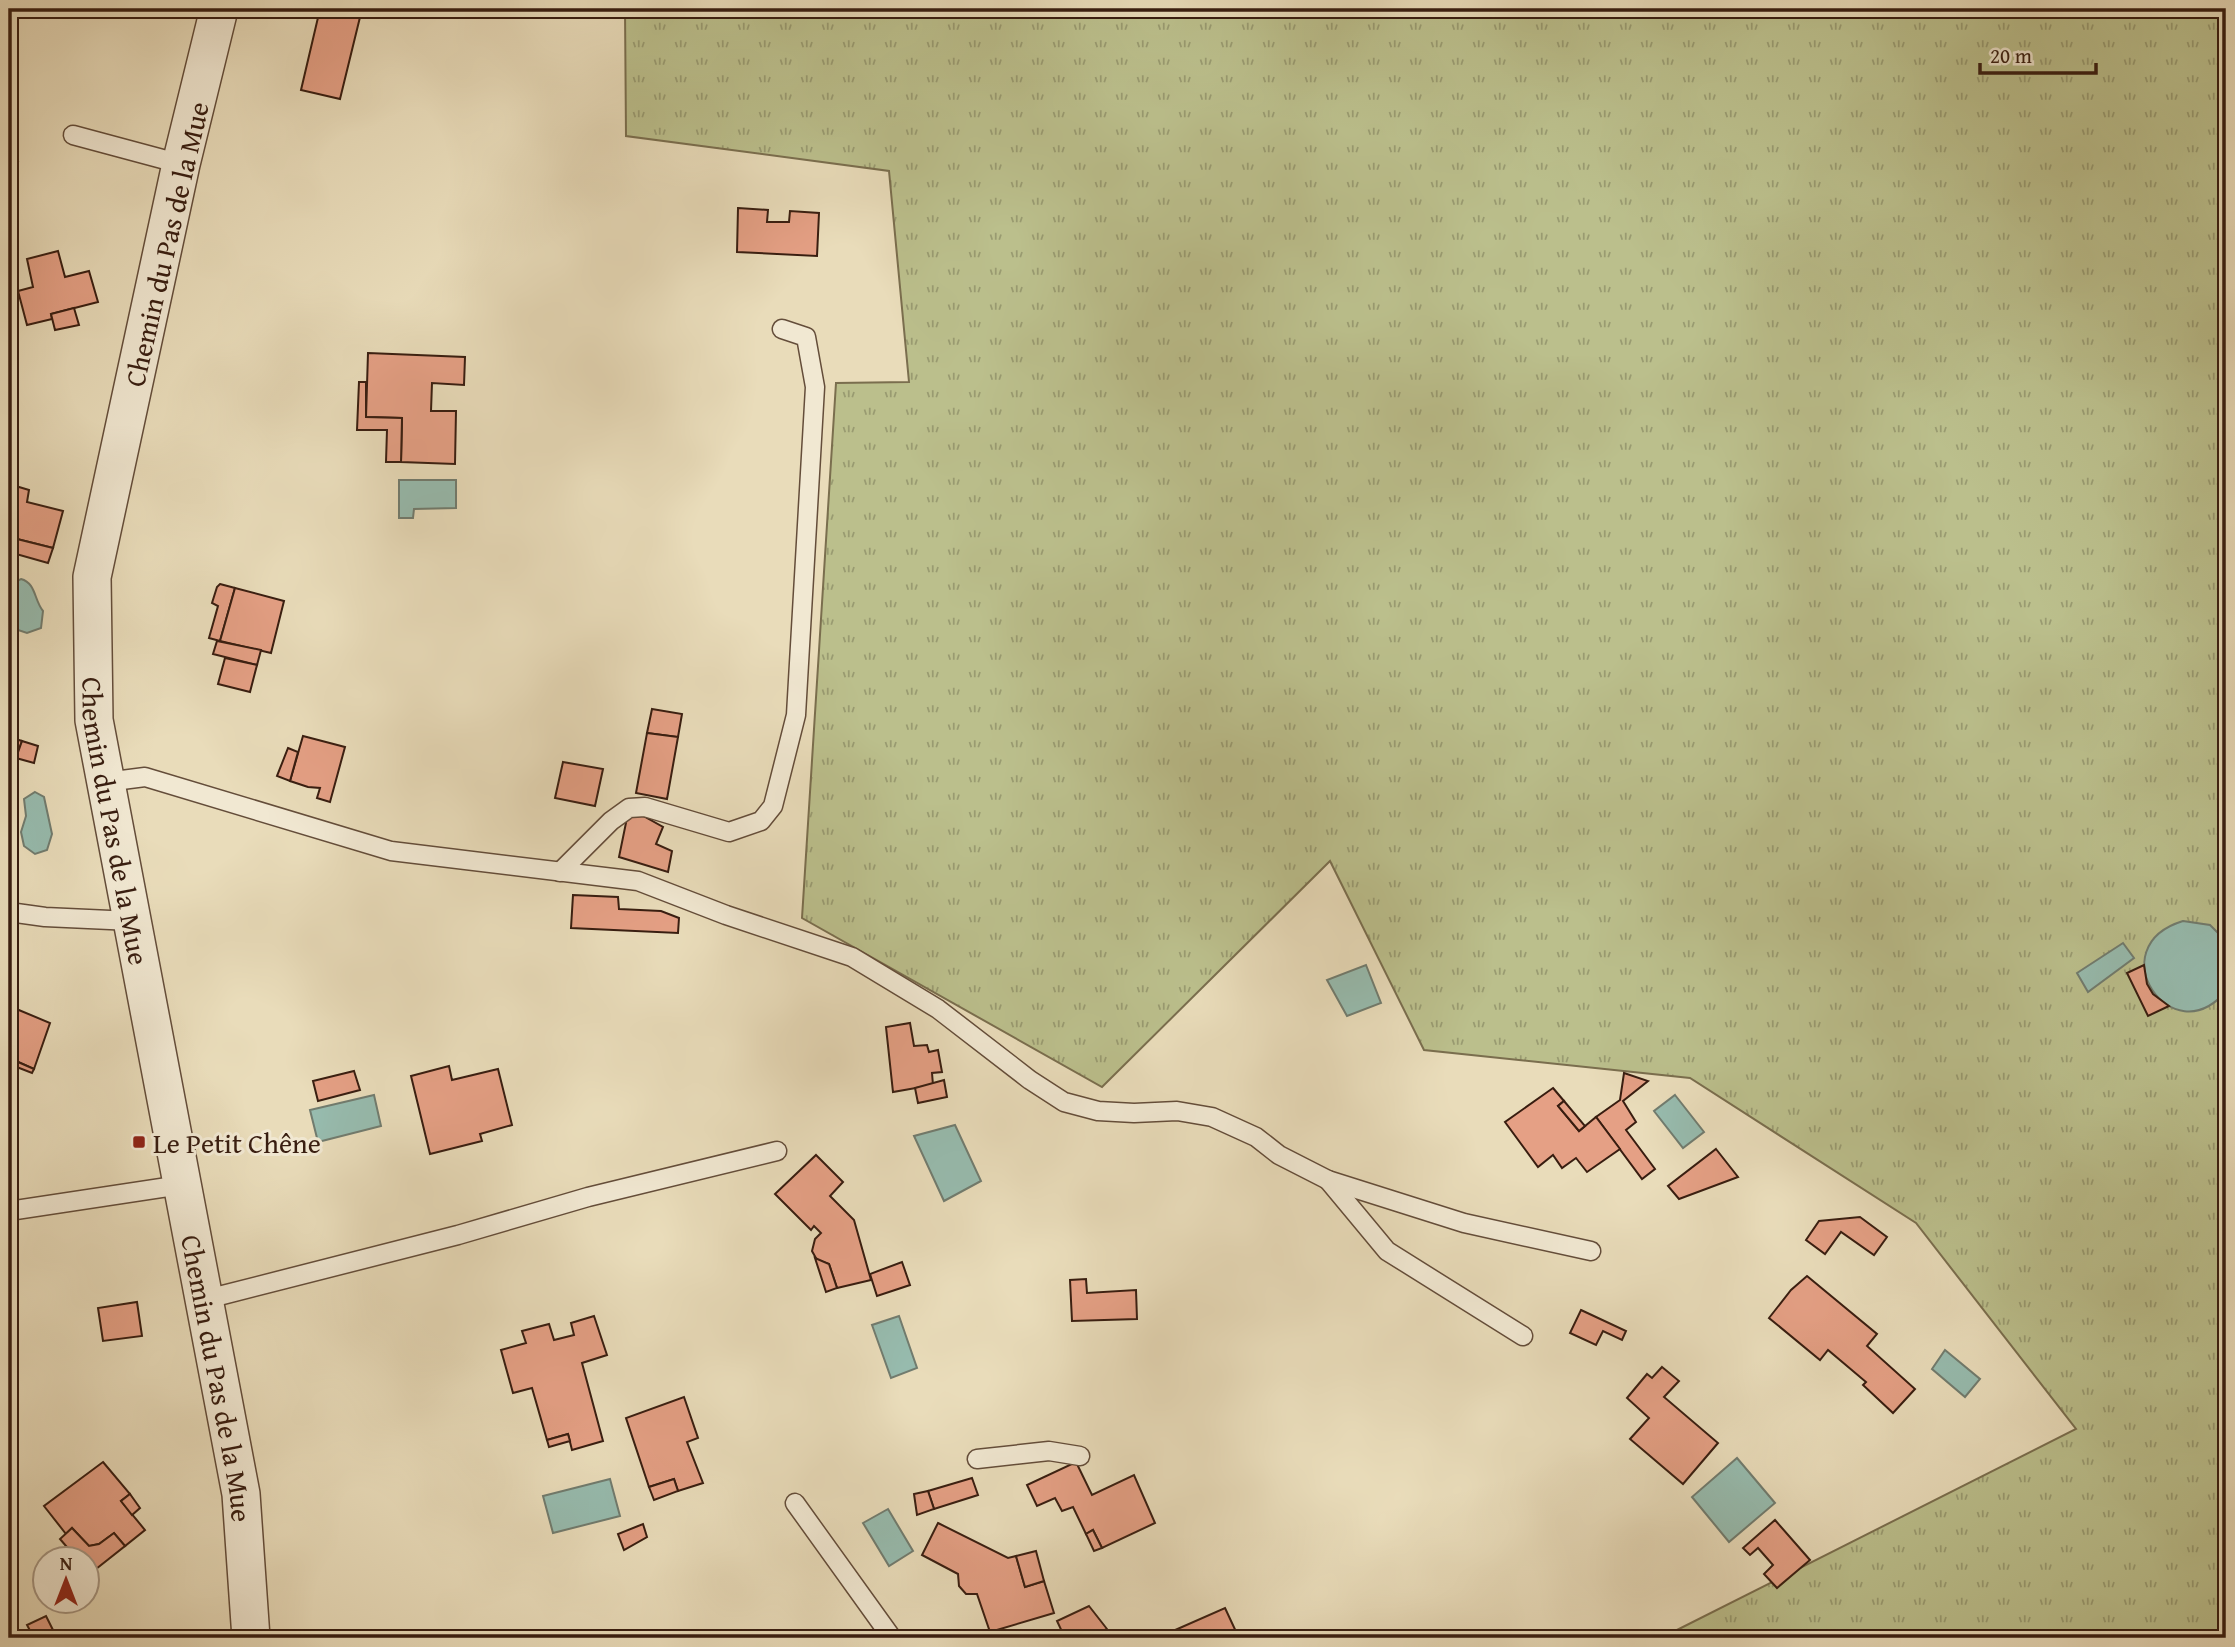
<svg xmlns="http://www.w3.org/2000/svg" width="2235" height="1647" font-family="'Gentium Book Plus',serif">
<style>
.grass{fill:url(#grass-tufts);stroke:#7a6e4e;stroke-width:2}
.water{fill:#97bcaf;stroke:#717c6f;stroke-width:2}
.building{fill:#e5a085;stroke:#381d10;stroke-width:2}
.lines{fill:none;stroke-linecap:round;stroke-linejoin:round}
.service-casing{stroke:#644d3a;stroke-width:21}
.minor-casing{stroke:#644d3a;stroke-width:40}
.service{stroke:#f1e8d2;stroke-width:18}
.minor{stroke:#f1e8d2;stroke-width:37}
.poi-dot{fill:#8f2418;stroke:#f1e8d2;stroke-width:2.5}
.labels{text-anchor:middle;dominant-baseline:central;stroke-width:6;stroke-linejoin:round;paint-order:stroke}
.street-label{font-size:28px;fill:#381d10;stroke:#f1e8d2}
.poi-label{font-size:28px;fill:#381d10;stroke:#f1e8d2;text-anchor:start}
</style>
<defs>
<pattern id="grass-tufts" width="24" height="20" patternUnits="userSpaceOnUse" patternTransform="scale(1.75)"><rect width="24" height="20" fill="#bbbf8c"/><path d="M3 7l-1-3M5 7V3M7 7l1-3M15 17l-1-3M17 17v-4M19 17l1-3" fill="none" stroke="#999b71"/></pattern>
</defs>
<rect width="100%" height="100%" fill="#e9dcba"/>
<filter id="stains"><feTurbulence type="fractalNoise" baseFrequency=".00286" numOctaves="4"/><feColorMatrix values="0 0 0 0 .2 0 0 0 0 .09 0 0 0 0 .02 0 0 0 .5 -.17"/></filter>
<radialGradient id="worn" r=".72"><stop offset=".6" stop-color="#630" stop-opacity="0"/><stop offset="1" stop-color="#630" stop-opacity=".3"/></radialGradient>
<path class="grass" d="M625,9H2226V1638H1661L2076,1429L1916,1223L1690,1078L1424,1050L1330,861L1102,1087L802,918L836,383L909,382L889,171L626,136Z"/>
<g class="water">
<path d="M399,480H456V508L414,509L413,518H399Z"/>
<path d="M21,579C36,583 34,600 43,611L41,628L27,633L18,630L9,602V585Z"/>
<path d="M35,792L44,797L52,834L47,850L35,854L24,846L21,832L26,816L24,799Z"/>
<path d="M2183,921L2210,925L2226,941V991C2172,1056 2098,947 2183,921Z"/>
<path d="M2123,943L2134,958L2088,992L2077,973Z"/>
<path d="M1366,965L1381,1003L1347,1016L1327,980Z"/>
<path d="M374,1095L381,1126L318,1142L310,1110Z"/>
<path d="M1675,1095L1704,1132L1683,1148L1654,1111Z"/>
<path d="M955,1125L981,1181L944,1201L914,1136Z"/>
<path d="M899,1316L917,1368L891,1378L872,1325Z"/>
<path d="M1945,1350L1980,1379L1965,1397L1932,1369Z"/>
<path d="M1737,1458L1775,1503L1729,1542L1692,1497Z"/>
<path d="M610,1479L620,1516L553,1533L543,1496Z"/>
<path d="M888,1509L913,1551L889,1566L863,1523Z"/>
</g>
<g class="building">
<path d="M320,9H362L340,99L301,90Z"/>
<path d="M9,159L18,162L9,195Z"/>
<path d="M738,208L768,210L767,222H789L790,211L819,213L817,256L737,252Z"/>
<path d="M58,251L65,277L89,271L98,302L51,314L52,319L27,325L18,291L33,287L27,259Z"/>
<path d="M74,308L79,325L55,330L51,314Z"/>
<path d="M368,353L465,357L464,385L432,383L431,411H456L455,464L401,462L402,418L366,417Z"/>
<path d="M359,382H366V417L402,418L401,462H386L387,430H357Z"/>
<path d="M9,484L29,490L27,502L63,511L53,548L17,539L15,543L9,541Z"/>
<path d="M17,539L53,548L48,563L9,552V541L15,543Z"/>
<path d="M220,584L235,588L220,641L209,638L218,606L212,603L217,587Z"/>
<path d="M235,588L284,601L271,653L220,641Z"/>
<path d="M217,641L261,650L257,665L213,654Z"/>
<path d="M225,658L257,665L250,692L218,684Z"/>
<path d="M652,709L682,714L678,737L647,733Z"/>
<path d="M647,733L678,737L667,799L636,793Z"/>
<path d="M303,736L345,747L330,802L317,798L320,788L308,787L290,781Z"/>
<path d="M9,737L22,741L17,755L9,751Z"/>
<path d="M22,741L38,746L34,763L16,758Z"/>
<path d="M288,748L298,752L290,781L277,776Z"/>
<path d="M563,762L603,769L595,806L555,798Z"/>
<path d="M629,808L663,827L656,844L672,851L668,872L619,857Z"/>
<path d="M573,895L618,897L619,909L661,911L679,918L678,933L571,928Z"/>
<path d="M2144,965L2147,984L2153,994L2169,1006L2148,1016L2127,973Z"/>
<path d="M14,1008L50,1023L34,1069L9,1058V1020Z"/>
<path d="M910,1023L914,1046L927,1045L929,1052L938,1050L942,1072L932,1073L933,1085L893,1092L886,1027Z"/>
<path d="M9,1058L34,1069L32,1073L9,1064Z"/>
<path d="M449,1066L452,1080L498,1069L512,1125L480,1134L482,1141L430,1154L411,1076Z"/>
<path d="M354,1071L360,1090L318,1101L313,1081Z"/>
<path d="M1624,1073L1648,1081L1623,1101L1636,1122L1626,1130L1655,1169L1642,1179L1596,1117L1620,1100Z"/>
<path d="M944,1080L947,1097L918,1103L915,1088Z"/>
<path d="M1553,1088L1564,1101L1558,1106L1579,1131L1596,1117L1620,1149L1587,1172L1576,1158L1562,1168L1553,1155L1538,1167L1505,1122Z"/>
<path d="M1564,1101L1585,1126L1579,1131L1558,1106Z"/>
<path d="M1716,1149L1738,1177L1679,1199L1668,1186Z"/>
<path d="M816,1155L843,1182L830,1196L854,1220L871,1280L837,1288L829,1264L817,1260L812,1251L815,1239L821,1233L814,1226L811,1230L775,1194Z"/>
<path d="M1860,1217L1887,1237L1874,1255L1841,1232L1825,1254L1806,1240L1819,1221Z"/>
<path d="M815,1258L829,1264L837,1288L826,1292Z"/>
<path d="M902,1262L910,1285L877,1296L870,1274Z"/>
<path d="M1807,1276L1877,1334L1867,1346L1915,1389L1893,1413L1863,1385L1866,1382L1828,1350L1820,1360L1769,1318L1791,1290Z"/>
<path d="M1086,1279L1087,1293L1136,1290L1137,1319L1072,1321L1070,1280Z"/>
<path d="M137,1302L142,1336L103,1341L98,1308Z"/>
<path d="M1581,1310L1626,1331L1622,1340L1603,1331L1596,1345L1570,1333Z"/>
<path d="M594,1316L607,1355L582,1363L603,1441L572,1450L568,1434L547,1440L532,1388L513,1393L501,1350L526,1343L522,1331L549,1324L554,1340L574,1335L571,1323Z"/>
<path d="M1662,1367L1679,1381L1664,1397L1718,1443L1683,1484L1630,1439L1649,1418L1627,1398L1647,1374L1652,1378Z"/>
<path d="M684,1397L698,1438L687,1442L703,1483L678,1491L674,1479L649,1487L626,1418Z"/>
<path d="M568,1434L570,1441L549,1447L547,1440Z"/>
<path d="M103,1462L130,1494L121,1501L145,1530L125,1546L114,1533L99,1544L89,1546L72,1528L66,1534L44,1506Z"/>
<path d="M1076,1462L1092,1495L1134,1475L1155,1523L1102,1548L1093,1530L1086,1534L1073,1507L1062,1511L1055,1498L1037,1506L1027,1485Z"/>
<path d="M972,1478L978,1495L934,1509L928,1491Z"/>
<path d="M674,1479L678,1491L654,1500L649,1487Z"/>
<path d="M928,1491L934,1509L917,1515L914,1494Z"/>
<path d="M130,1494L140,1508L132,1515L121,1501Z"/>
<path d="M1775,1520L1810,1560L1777,1588L1764,1574L1773,1565L1758,1548L1750,1555L1743,1548Z"/>
<path d="M938,1523L1008,1558L1016,1556L1025,1587L1044,1581L1054,1613L990,1632L977,1594H966L959,1586L958,1574L922,1555Z"/>
<path d="M643,1524L647,1537L624,1550L618,1534Z"/>
<path d="M72,1528L89,1546L99,1544L114,1533L125,1546L96,1569H89L88,1560H78L60,1539Z"/>
<path d="M1093,1530L1102,1548L1094,1551L1086,1534Z"/>
<path d="M1036,1551L1044,1581L1025,1587L1016,1556Z"/>
<path d="M1089,1606L1107,1629L1087,1638H1065L1057,1621Z"/>
<path d="M1225,1608L1239,1638H1157Z"/>
<path d="M46,1616L57,1638H34L27,1625Z"/>
</g>
<g class="lines">
<g class="service-casing">
<g id="service">
<path d="M73,135L181,164"/>
<path d="M106,782L145,777L391,851L638,881L726,915L852,957L938,1009L1030,1080L1064,1102L1098,1111L1134,1113L1177,1111L1212,1117L1256,1137L1279,1155L1328,1180L1464,1223L1591,1251"/>
<path d="M560,872L611,821L629,808L645,807L729,832L761,821L773,806L796,715L815,387L806,337L782,329"/>
<path d="M9,912L45,917L132,921"/>
<path d="M1328,1180L1387,1251L1523,1336"/>
<path d="M9,1211L181,1185"/>
<path d="M203,1300L458,1235L588,1197L777,1151"/>
<path d="M977,1459L1049,1451L1080,1456"/>
<path d="M795,1503L892,1638"/>
</g>
</g>
<g class="minor-casing">
<g id="minor">
<path id="s1" d="M219,9L181,164L92,577L94,720L241,1494L251,1638"/>
</g>
</g>
<use href="#service" class="service"/>
<use href="#minor" class="minor"/>
</g>
<rect class="poi-dot" x="132" y="1135" width="14" height="14" rx="3.5"/>
<g class="labels">
<g class="street-label">
<text transform="translate(166 244) rotate(-77)">Chemin du Pas de la Mue</text>
<text stroke="none"><textPath href="#s1" startOffset="828">Chemin du Pas de la Mue</textPath></text>
<text stroke="none"><textPath href="#s1" startOffset="1395">Chemin du Pas de la Mue</textPath></text>
</g>
<g class="poi-label">
<text x="153" y="1142">Le Petit Chêne</text>
</g>
</g>
<rect width="2235" height="1647" fill="none" stroke="#e9dcba" stroke-width="35"/>
<rect x="10" y="10" width="2214" height="1626" fill="none" stroke="#381d10" stroke-width="3.5"/>
<rect x="18" y="18" width="2200" height="1612" fill="none" stroke="#381d10" stroke-width="2"/>
<g transform="translate(66 1580)"><circle r="33" fill="#f1e8d2" stroke="#a79784" stroke-width="2"/>
<path d="M0-5L12 26L0 18L-12 26Z" fill="#8f2418"/>
<text y="-10" font-size="19" font-weight="bold" text-anchor="middle" fill="#381d10">N</text>
</g>
<path d="M1980 63v10h116v-10" fill="none" stroke="#381d10" stroke-width="3.5"/>
<text x="1990" y="63" font-size="21" fill="#381d10" stroke="#f1e8d2" stroke-width="5" paint-order="stroke">20 m</text>
<rect width="100%" height="100%" filter="url(#stains)"/>
<rect width="100%" height="100%" fill="url(#worn)"/>
</svg>
